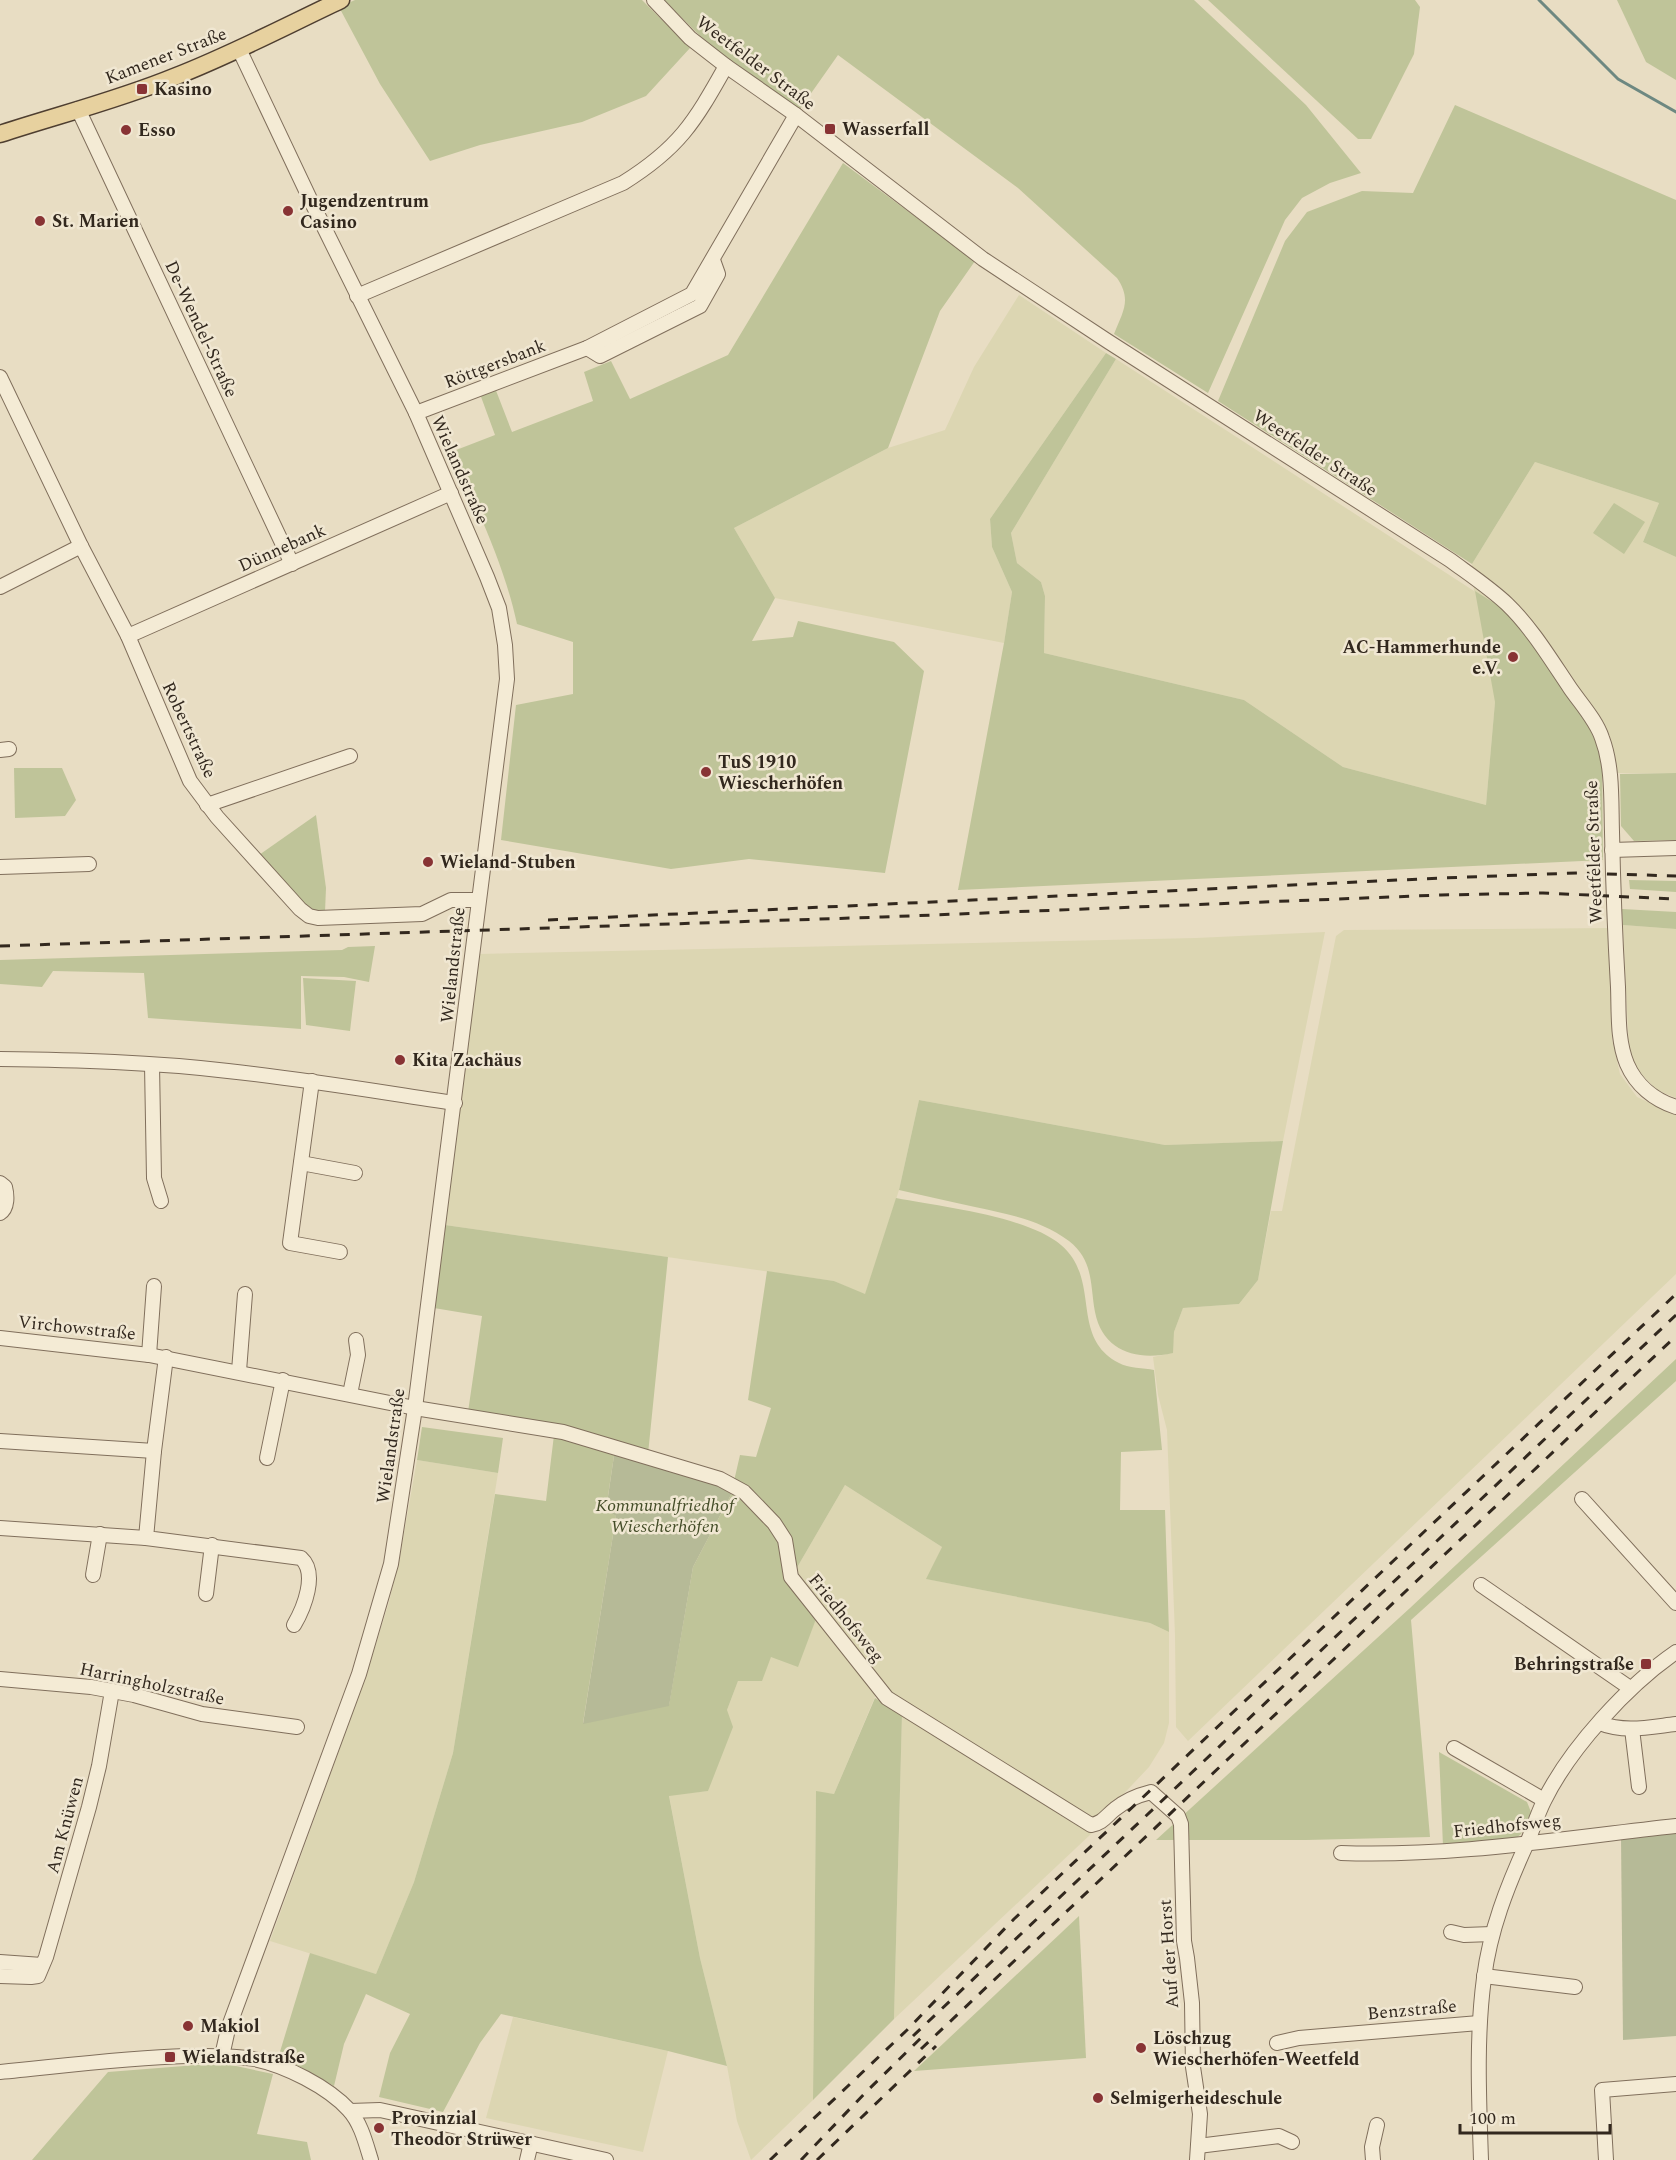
<svg xmlns="http://www.w3.org/2000/svg" width="1676" height="2160" font-family="Spectral,serif">
<style>
.farmland{fill:#dcd6b2}
.green{fill:#bfc499}
.cemetery{fill:#b6ba97}
.lines{fill:none;stroke-linecap:round;stroke-linejoin:round}
.stream{stroke:#6d8881;stroke-width:3}
.minor-casing{stroke:#806f5c;stroke-width:16}
.major-casing{stroke:#4e3e30;stroke-width:19}
.minor{stroke:#f4ebd5;stroke-width:14}
.major{stroke:#e7d19f;stroke-width:16}
.rail{stroke:#32281e;stroke-width:3;stroke-dasharray:10 10;stroke-linecap:butt}
.poi-dot{fill:#883334;stroke:#f0e7d2;stroke-width:2}
.labels{text-anchor:middle;dominant-baseline:central;stroke-width:5;stroke-linejoin:round;paint-order:stroke}
.street-label{font-size:18px;fill:#32281e;stroke:#f0e7d2}
.poi-label{font-size:18px;font-weight:bold;fill:#32281e;stroke:#f0e7d2;text-anchor:start}
.park-label{font-size:18px;font-style:italic;fill:#434c27;stroke:#f0e7d2}
</style>
<rect width="100%" height="100%" fill="#e8ddc3"/>
<g class="farmland">
<path d="M1019,295L1106,353L990,519L992,547L1012,592L1004,643L775,598L734,528L888,448L945,430L974,367Z"/>
<path d="M1116,359L1474,591L1472,564L1535,462L1659,503L1643,542L1676,557V773H1600L1495,702L1486,805L1343,767L1244,700L1044,653L1045,596L1041,582L1017,563L1011,533Z"/>
<path d="M1623,925L1676,929V1098L1657,1090L1638,1071L1629,1050Z"/>
<path d="M1609,928L1612,1039L1620,1074L1637,1097L1676,1115V1274L1188,1741L1176,1727L1175,1635L1167,1430L1158,1395L1153,1357L1172,1353L1174,1332L1183,1308L1239,1304L1258,1280L1271,1211H1282L1336,936L1344,930Z"/>
<path d="M1325,932L1283,1141L1165,1145L919,1100L899,1190L865,1295L834,1281L445,1225L479,954L1196,938Z"/>
<path d="M417,1460L498,1473L453,1753L414,1882L376,1974L270,1941L366,1676L389,1602L399,1561Z"/>
<path d="M845,1485L942,1547L927,1579L1150,1623L1169,1632V1723L1164,1743L1149,1767L1100,1819L1087,1820L890,1696L798,1579L795,1571Z"/>
<path d="M816,1619L877,1692L834,1794L816,1792L813,2100L751,2160L737,2121L727,2066L700,1958L669,1795L708,1791L727,1710L738,1681L771,1657Z"/>
<path d="M902,1714L1092,1833L894,2019Z"/>
<path d="M513,2017L668,2051L643,2152L486,2118Z"/>
</g>
<g class="green">
<path d="M355,0H642L690,48L646,96L582,122L480,145L430,161L380,84L339,7Z"/>
<path d="M664,0H1194L1306,105L1361,173L1330,183L1302,198L1285,220L1208,393L1114,334C1123,311 1132,300 1117,278L1018,188L838,55L800,109L707,43Z"/>
<path d="M1208,0H1415L1420,7L1414,54L1371,139H1358Z"/>
<path d="M1617,0H1676V80L1646,62Z"/>
<path d="M1455,105L1676,200V557L1643,542L1659,503L1535,462L1472,564L1218,401L1285,241L1307,212L1362,191L1413,193Z"/>
<path d="M843,163L975,261L940,311L888,448L734,528L775,598L752,641L793,637L798,621L894,642L924,671L885,873L749,859L671,869L501,840L516,705L573,694V642L517,624C504,564 477,508 451,452L495,435L480,394L495,388L512,432L593,401L584,372L611,361L630,399L728,355Z"/>
<path d="M1106,353L1116,359L1011,533L1017,563L1041,582L1045,596L1044,653L1244,700L1343,767L1486,805L1495,702L1475,591L1507,611L1584,716L1602,757L1603,860L958,890L1004,643L1012,592L992,547L990,519Z"/>
<path d="M1614,503L1645,522L1624,554L1593,533Z"/>
<path d="M14,768H62L76,800L65,816L15,818Z"/>
<path d="M1676,773V840L1634,841L1621,826L1620,774Z"/>
<path d="M316,815L326,888L325,912L314,911L299,899L259,855Z"/>
<path d="M1629,880L1676,881V892L1630,889Z"/>
<path d="M1622,909L1676,912V929L1623,925Z"/>
<path d="M375,946L369,982L344,977L301,976V1029L148,1018L144,973L53,971L42,987L0,984V960L342,950L348,947Z"/>
<path d="M303,978L356,981L350,1031L306,1025Z"/>
<path d="M919,1100L1165,1145L1283,1141L1258,1280L1239,1304L1183,1308L1174,1332L1173,1353C1137,1361 1103,1352 1095,1312C1090,1285 1094,1261 1069,1241C1041,1220 1008,1214 975,1207C949,1201 924,1196 899,1190Z"/>
<path d="M896,1198C942,1207 1027,1216 1061,1245C1102,1280 1069,1337 1119,1363C1128,1368 1144,1368 1154,1370L1162,1450L1121,1452L1120,1510H1165L1169,1632L1150,1623L926,1579L942,1547L845,1485L795,1571L793,1546L734,1481L740,1455L756,1457L771,1408L748,1400L767,1271L834,1281L865,1294Z"/>
<path d="M445,1225L668,1257L648,1454L468,1412L482,1316L434,1308Z"/>
<path d="M1676,1359V1381L1411,1620L1430,1837L1306,1840H1156L1410,1608Z"/>
<path d="M422,1427L503,1438L498,1473L417,1460Z"/>
<path d="M554,1435L615,1449L606,1509L616,1516L583,1723L669,1705L693,1567L734,1489L767,1526L783,1548L816,1619L798,1667L771,1657L762,1681H738L727,1710L733,1727L708,1791L669,1796L700,1958L727,2066L668,2051L501,2014L480,2043L443,2112L379,2097L390,2053L410,2014L366,1994L344,2044L334,2086L279,2055L310,1953L376,1974L414,1882L453,1753L495,1494L546,1501Z"/>
<path d="M875,1698L902,1714L894,2019L813,2100L816,1791L834,1794Z"/>
<path d="M1439,1752L1527,1802L1531,1812L1521,1834L1514,1840L1443,1846Z"/>
<path d="M1079,1916L1086,2058L914,2071Z"/>
<path d="M222,2063L273,2074L257,2134L307,2142L311,2160H32L108,2072Z"/>
</g>
<g class="cemetery">
<path d="M615,1449L734,1489L693,1567L669,1706L583,1724L616,1516L606,1510Z"/>
<path d="M1676,1831V2036L1623,2040L1621,1837Z"/>
</g>
<g class="lines">
<path class="stream" d="M1539,0L1618,79L1676,112"/>
<g class="minor-casing">
<g id="minor">
<path d="M654,0L690,38L726,66L796,115L983,259L1109,342L1450,560C1469,574 1490,588 1507,604C1532,628 1551,660 1570,688C1581,704 1596,720 1602,738C1613,767 1611,801 1612,832C1613,884 1615,935 1618,987C1619,1012 1617,1040 1627,1064C1636,1085 1654,1100 1676,1107"/>
<path d="M78,109L292,564"/>
<path d="M357,296L623,183C679,148 694,123 726,66"/>
<path d="M587,348L600,356L700,306L718,274L713,260"/>
<path d="M0,377L81,546L128,636L190,781L217,817L300,909L309,916L318,918L422,914L451,900H478"/>
<path d="M416,413L587,348L692,294L796,115"/>
<path d="M0,587L81,546"/>
<path d="M128,636L451,493"/>
<path d="M0,750L9,749"/>
<path d="M207,805L350,756"/>
<path d="M1612,850L1676,848"/>
<path d="M0,867L89,864"/>
<path d="M0,1059C76,1060 153,1062 228,1071C304,1079 380,1092 455,1103"/>
<path d="M152,1065L154,1178L161,1201"/>
<path d="M312,1081L290,1243L340,1252"/>
<path d="M301,1163L355,1173"/>
<path d="M0,1183L5,1187C7,1195 8,1208 0,1213"/>
<path d="M0,1338L149,1355L415,1408L563,1432L720,1479L744,1492L774,1523L785,1540L791,1577L887,1698L1091,1825C1103,1823 1106,1816 1115,1809C1126,1800 1139,1795 1151,1792L1178,1816L1181,1824L1184,1941L1187,1958L1192,2003L1193,2067L1200,2114L1197,2160"/>
<path d="M149,1355L154,1286"/>
<path d="M166,1357L154,1451L146,1538L301,1558C318,1573 304,1608 294,1625"/>
<path d="M239,1371L245,1294"/>
<path d="M350,1394L358,1355L356,1340"/>
<path d="M0,1441L154,1451"/>
<path d="M267,1458L283,1380"/>
<path d="M1582,1499L1676,1603"/>
<path d="M0,1528L146,1538"/>
<path d="M93,1575L100,1534"/>
<path d="M1481,1585L1630,1688"/>
<path d="M206,1594L212,1545"/>
<path d="M0,1679L91,1687L134,1695L202,1714L297,1727"/>
<path d="M1600,1723C1624,1733 1650,1727 1676,1724"/>
<path d="M1632,1729L1639,1787"/>
<path d="M1454,1748L1544,1800"/>
<path d="M1341,1853C1453,1857 1565,1838 1676,1826"/>
<path d="M1451,1932L1464,1935L1492,1934"/>
<path d="M0,1962L42,1965"/>
<path d="M0,1976L31,1977L38,1976L46,1957L89,1807L99,1766L112,1691"/>
<path d="M1484,1976L1575,1987"/>
<path d="M1277,2043L1299,2038L1479,2023"/>
<path d="M222,2056L228,2029L359,1674L391,1564L415,1408L507,679L505,645L499,608L487,577L416,413L310,199L239,49"/>
<path d="M0,2072C62,2066 124,2058 186,2056C209,2056 232,2055 254,2059C285,2065 328,2087 349,2110C361,2123 366,2144 371,2160"/>
<path d="M350,2111L380,2110L606,2160"/>
<path d="M1198,2146L1279,2136L1292,2142"/>
<path d="M527,2160L531,2143"/>
<path d="M1373,2160L1372,2147L1377,2125"/>
<path d="M1481,2160C1479,2099 1476,2038 1484,1978C1490,1930 1507,1887 1527,1843C1533,1829 1537,1815 1544,1801C1570,1748 1628,1685 1676,1652"/>
<path d="M1606,2160L1602,2090L1676,2084"/>
</g>
</g>
<g class="major-casing">
<path id="major" d="M0,134C58,115 118,100 174,77C231,55 286,26 341,0"/>
</g>
<use href="#minor" class="minor"/>
<use href="#major" class="major"/>
<g class="rail">
<path d="M548,920L1442,878L1577,873L1676,876"/>
<path d="M0,946L882,917L1441,895L1543,893L1676,899"/>
<path d="M913,2036L1676,1315"/>
<path d="M921,2049L1676,1336"/>
<path d="M770,2160L907,2030L1014,1919L1676,1294"/>
<path d="M801,2160L866,2092L925,2034"/>
<path d="M817,2160L936,2046"/>
</g>
</g>
<g class="poi-dot">
<rect x="136" y="83" width="12" height="12" rx="3"/>
<rect x="824" y="123" width="12" height="12" rx="3"/>
<circle cx="126" cy="130" r="6"/>
<circle cx="288" cy="211" r="6"/>
<circle cx="40" cy="221" r="6"/>
<circle cx="1513" cy="657" r="6"/>
<circle cx="706" cy="772" r="6"/>
<circle cx="428" cy="862" r="6"/>
<circle cx="400" cy="1060" r="6"/>
<rect x="1640" y="1658" width="12" height="12" rx="3"/>
<circle cx="188" cy="2026" r="6"/>
<circle cx="1141" cy="2048" r="6"/>
<rect x="164" y="2051" width="12" height="12" rx="3"/>
<circle cx="1098" cy="2098" r="6"/>
<circle cx="379" cy="2128" r="6"/>
</g>
<g class="labels">
<g class="street-label">
<text transform="translate(166 56) rotate(-21)">Kamener Straße</text>
<text transform="translate(756 63) rotate(37)">Weetfelder Straße</text>
<text transform="translate(201 329) rotate(65)">De-Wendel-Straße</text>
<text transform="translate(495 364) rotate(-21)">Röttgersbank</text>
<text transform="translate(1315 453) rotate(33)">Weetfelder Straße</text>
<text transform="translate(460 470) rotate(66)">Wielandstraße</text>
<text transform="translate(282 548) rotate(-24)">Dünnebank</text>
<text transform="translate(189 730) rotate(65)">Robertstraße</text>
<text transform="translate(1594 852) rotate(-92)">Weetfelder Straße</text>
<text transform="translate(453 965) rotate(-84)">Wielandstraße</text>
<text transform="translate(77 1328) rotate(6)">Virchowstraße</text>
<text transform="translate(391 1446) rotate(-82)">Wielandstraße</text>
<text transform="translate(846 1618) rotate(51)">Friedhofsweg</text>
<text transform="translate(152 1684) rotate(12)">Harringholzstraße</text>
<text transform="translate(65 1825) rotate(-75)">Am Knüwen</text>
<text transform="translate(1507 1826) rotate(-6)">Friedhofsweg</text>
<text transform="translate(1169 1954) rotate(-94)">Auf der Horst</text>
<text transform="translate(1412 2010) rotate(-5)">Benzstraße</text>
</g>
<g class="poi-label">
<text x="154" y="89">Kasino</text>
<text x="842" y="129">Wasserfall</text>
<text x="138" y="130">Esso</text>
<text x="300" y="201">Jugendzentrum<tspan x="300" dy="21">Casino</tspan></text>
<text x="52" y="221">St. Marien</text>
<text x="1501" y="647" text-anchor="end">AC-Hammerhunde<tspan x="1501" dy="21">e.V.</tspan></text>
<text x="718" y="762">TuS 1910<tspan x="718" dy="21">Wiescherhöfen</tspan></text>
<text x="440" y="862">Wieland-Stuben</text>
<text x="412" y="1060">Kita Zachäus</text>
<text x="1634" y="1664" text-anchor="end">Behringstraße</text>
<text x="200" y="2026">Makiol</text>
<text x="1153" y="2038">Löschzug<tspan x="1153" dy="21">Wiescherhöfen-Weetfeld</tspan></text>
<text x="182" y="2057">Wielandstraße</text>
<text x="1110" y="2098">Selmigerheideschule</text>
<text x="391" y="2118">Provinzial<tspan x="391" dy="21">Theodor Strüwer</tspan></text>
</g>
<g class="park-label">
<text x="665" y="1505">Kommunalfriedhof<tspan x="665" dy="21">Wiescherhöfen</tspan></text>
</g>
</g>
<path d="M1460 2124v9h150v-9" fill="none" stroke="#32281e" stroke-width="3"/>
<text x="1469" y="2124" font-size="18" fill="#32281e" stroke="#f0e7d2" stroke-width="4.5" paint-order="stroke">100 m</text>
</svg>
